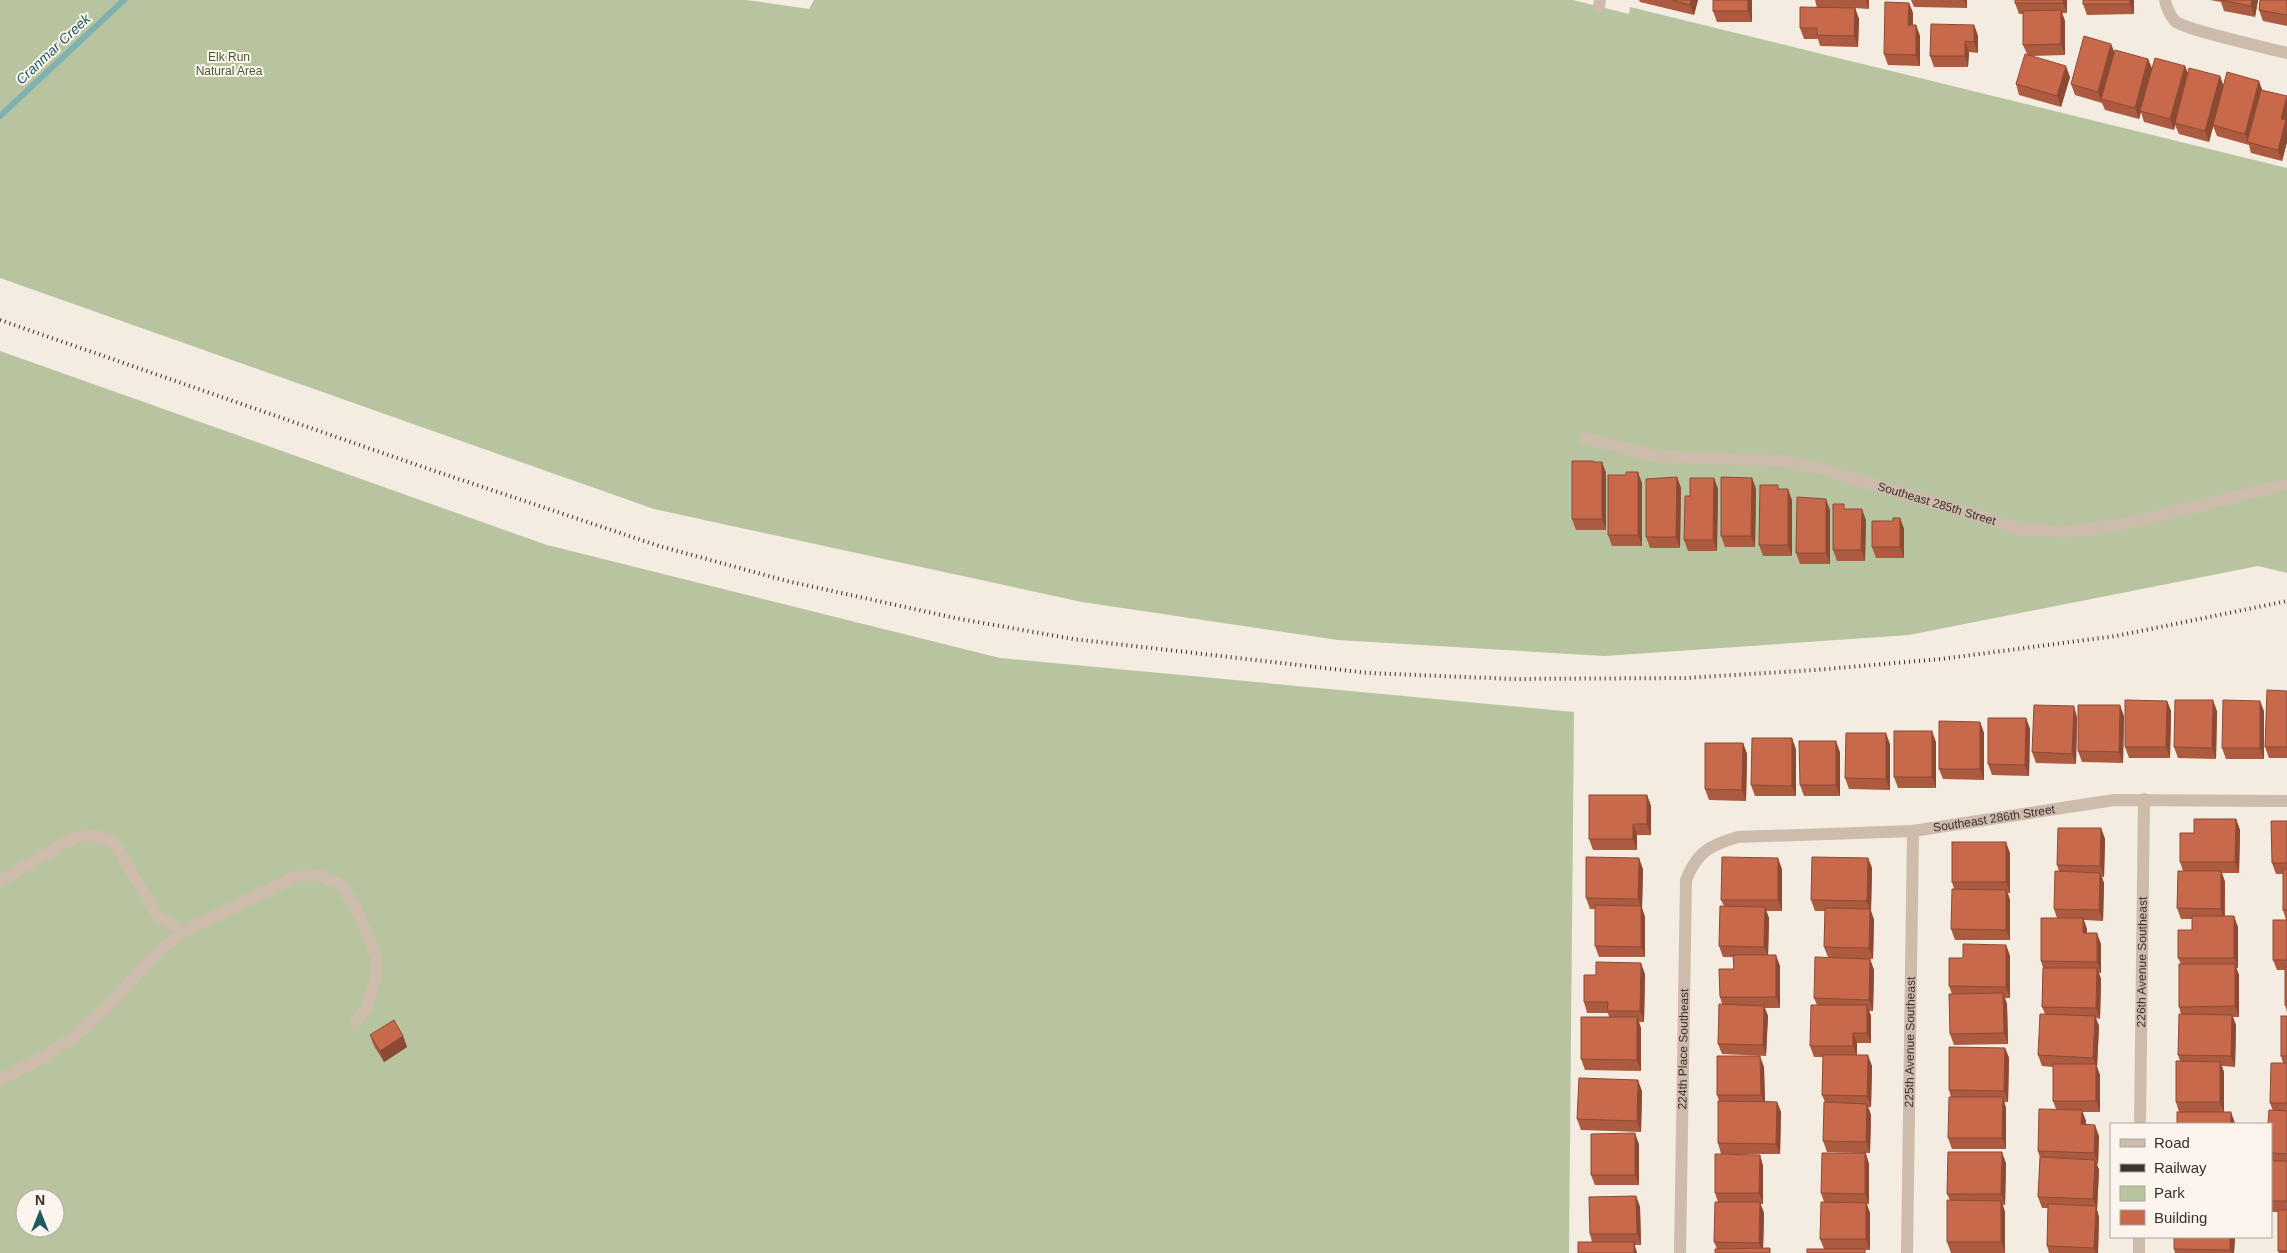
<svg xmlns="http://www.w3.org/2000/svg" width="2287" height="1253" font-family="Helvetica,sans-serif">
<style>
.green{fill:#b8c4a0;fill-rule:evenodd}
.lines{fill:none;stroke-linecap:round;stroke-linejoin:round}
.stream{stroke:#7fb0b2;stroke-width:6}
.minor{stroke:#cdbbac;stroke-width:12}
.rail{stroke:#3b302b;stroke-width:4;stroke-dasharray:1 4;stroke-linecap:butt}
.wall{fill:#ac5a40}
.shaded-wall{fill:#8c4a34}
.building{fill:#c8694b;stroke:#8c4a34}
.labels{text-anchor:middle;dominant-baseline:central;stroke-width:4;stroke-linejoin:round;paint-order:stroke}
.park-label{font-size:12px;fill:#4a5a2e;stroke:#fbf5ee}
.street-label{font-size:12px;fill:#3b302b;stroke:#fbf5ee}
.water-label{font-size:14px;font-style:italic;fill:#1f5a5e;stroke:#fbf5ee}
</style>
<rect width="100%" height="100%" fill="#f4ebe1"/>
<g class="green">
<path d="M0,0H746L809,9L814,0H1573L1629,14L1630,7L2287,168V573L2258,566L1909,635L1604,656L1338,640L1082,602L654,509L0,278Z"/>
<path d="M0,351L547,545L1000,658L1574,712L1569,1253H0ZM25,1198H55V1228H25Z"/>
</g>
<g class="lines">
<path class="stream" d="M0,116L124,0"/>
<g class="minor">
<path d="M2165,0C2166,6 2170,16 2175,21C2185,30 2268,48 2287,53"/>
<path d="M1599,6L1600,0"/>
<path id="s1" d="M1585,438L1656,456L1783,461L1822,469L2021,529L2063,532L2099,528L2142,520L2287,484"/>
<path d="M0,881L75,837L92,835L107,839L117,848L157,915L183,932"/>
<path d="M0,1080L44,1057L75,1036L110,1005L153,956L183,932L297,876L318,875L339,884L355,905L377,958L376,977L366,1009L356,1021"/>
<path id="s2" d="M2140,1124L2144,799"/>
<path id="s3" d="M1680,1253L1686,880C1697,852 1710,845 1738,837L1913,831L2114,800L2287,801"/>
<path id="s4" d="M1907,1253L1913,831"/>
<path d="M2139,1253V1237"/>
</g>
<path class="rail" d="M0,320L420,466L659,546L787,581L955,618L1073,639L1368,673L1513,679L1685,678L1815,670L1941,659L2116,636L2287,601"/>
</g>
<g class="wall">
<path d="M1639,0H1698L1694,15L1640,2Z"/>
<path d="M1752,0V22H1717L1713,11Z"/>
<path d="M1815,0H1869V9L1855,8L1859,19L1858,47L1820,46L1818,39H1804L1800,28L1817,8Z"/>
<path d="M1911,0H1967V8L1914,7Z"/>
<path d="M2015,0H2067V13H2062L2065,21V55L2031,56L2070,77L2061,107L2019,95L2016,84L2027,54L2023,45V14H2019L2015,3Z"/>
<path d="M2134,0V14L2087,15L2083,4Z"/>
<path d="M2210,0H2258L2255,17L2224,11L2221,2Z"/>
<path d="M2287,0V26L2263,21L2259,10Z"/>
<path d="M1909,3L1913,13V25H1916L1920,36V66L1888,65L1884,54Z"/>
<path d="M1974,25L1978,36V53L1969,52L1968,67H1934L1930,56Z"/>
<path d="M2111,44L2114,51L2148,59L2152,68L2185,66L2188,74L2220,76L2223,86L2262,90L2287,97V142L2282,161L2251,153L2249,145L2217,136L2213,126L2209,142L2179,134L2175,125L2174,130L2144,122L2141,112L2139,119L2105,110L2102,103L2075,95L2071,84Z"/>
<path d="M1593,461L1594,462H1602L1606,473V530H1576L1572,519Z"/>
<path d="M1626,475L1642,483V546H1612L1608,535Z"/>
<path d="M1677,477L1681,488L1680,548H1650L1646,537Z"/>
<path d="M1714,478L1718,489L1717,551H1688L1684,540L1690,496Z"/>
<path d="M1752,478L1756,489L1755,547H1725L1721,536Z"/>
<path d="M1779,489L1792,500V556H1763L1759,545Z"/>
<path d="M1846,509L1866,520L1865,561H1837L1833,550Z"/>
<path d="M1830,510V564H1800L1796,553Z"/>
<path d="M1900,518L1904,529V558H1876L1872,547L1893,521Z"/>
<path d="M2287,691V758H2269L2265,747Z"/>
<path d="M2167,701L2171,711L2170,758H2129L2125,747Z"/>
<path d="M2217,711L2216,759L2178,758L2174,747Z"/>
<path d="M2264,711V759H2226L2222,748Z"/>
<path d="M2124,716L2123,763L2082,762L2078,751Z"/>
<path d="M2077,717L2076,764L2036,763L2032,752Z"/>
<path d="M2026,718L2030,729L2029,776L1992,775L1988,764Z"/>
<path d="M1980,722L1984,733V780L1943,779L1939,769Z"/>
<path d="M1936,742V788H1898L1894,777Z"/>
<path d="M1743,743L1747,754L1746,801L1709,800L1705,789Z"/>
<path d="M1890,744V790L1849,789L1845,778Z"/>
<path d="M1796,749V796H1755L1751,785Z"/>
<path d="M1840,752V796H1804L1800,785Z"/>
<path d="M1647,795L1651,806V835H1637V850H1593L1589,839Z"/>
<path d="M2236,819L2240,830L2239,873H2222L2225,882V916L2238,927V968H2236L2239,975V1017H2233L2236,1025L2235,1067L2222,1066L2224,1072V1112L2235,1123V1124L2179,1112L2176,1102L2180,1061L2178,1055L2181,1014L2179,1007L2181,964L2178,958L2192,930V919H2181L2177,908L2183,871L2180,862L2194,833Z"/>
<path d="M2287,821V1012L2285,1005V970H2277L2273,960L2286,920L2283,910V874H2276L2272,863Z"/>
<path d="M2101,828L2105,839L2104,877H2102L2104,883L2103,921L2084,920L2087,929V933L2101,944V973H2099L2101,979L2100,1019L2096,1018L2099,1026L2097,1067L2100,1075V1112H2082L2086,1121L2085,1125L2099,1136L2098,1164H2097L2099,1170L2097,1210L2099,1217L2098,1253H2049L2047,1246L2048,1208H2042L2038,1197L2040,1158L2038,1151L2056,1109L2053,1101V1067L2042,1066L2038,1055L2045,1014L2042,1007L2043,968L2041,961L2057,918L2054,909L2059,871L2057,865Z"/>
<path d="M2010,853V893H2008L2010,900V940H1955L1951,929L1954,889L1952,882Z"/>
<path d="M1868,858L1872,868L1871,911L1874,920L1873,959H1870L1874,970L1873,1011H1869L1871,1016V1043H1857V1055L1872,1066L1871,1107H1868L1871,1115L1870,1153H1866L1869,1164V1204H1867L1870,1213V1250L1824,1249L1820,1239L1824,1202L1821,1193L1862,1153L1827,1152L1823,1141L1825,1102L1822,1095L1823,1057H1814L1810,1046L1817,1005L1814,998L1828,957L1824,947L1825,911H1815L1811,900Z"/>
<path d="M1643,869L1642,908L1645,917V957H1599L1595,946V909H1590L1586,898Z"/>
<path d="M1782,869V911H1766L1769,918L1768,955L1780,966V1008H1765L1768,1016L1766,1056L1722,1054L1718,1044L1722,1004L1720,997L1734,969L1733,957H1723L1719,946L1724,906L1721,900Z"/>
<path d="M2006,945L2010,956V998H2005L2007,1004L2008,1044L1954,1045L1950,1034L1952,994L1949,986L1963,958Z"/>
<path d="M1645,974L1644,1022H1639L1641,1028V1071L1585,1070L1581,1059L1609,1017L1608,1013H1587L1584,1002Z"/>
<path d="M2287,1016V1253H2279L2278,1251V1212H2272L2271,1208V1124L2273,1111L2270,1103L2283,1063L2281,1056Z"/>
<path d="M370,1035L403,1036L407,1047L384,1062L374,1046Z"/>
<path d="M2005,1048L2009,1058L2008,1102H2004L2006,1108V1149H1952L1948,1138L1951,1097L1949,1090Z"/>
<path d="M1764,1067L1765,1101L1777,1102L1781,1112L1780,1154H1721L1718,1143L1719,1101L1717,1095Z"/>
<path d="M1642,1091L1641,1132L1581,1130L1577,1119Z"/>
<path d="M1639,1144V1185H1595L1591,1175Z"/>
<path d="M1760,1155L1763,1166V1204H1760L1764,1213L1763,1248L1717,1249L1714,1242L1718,1202L1715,1193Z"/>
<path d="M2006,1163L2005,1205H2003L2005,1212V1253H1951L1947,1242L1950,1200L1947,1194Z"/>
<path d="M1636,1196L1640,1207L1641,1245H1634L1637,1253H1578L1592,1242L1590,1234Z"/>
<path d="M2235,1237L2234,1253H2175L2174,1249Z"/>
</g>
<g class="shaded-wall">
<path d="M1691,0H1698L1694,15L1690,5Z"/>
<path d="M1748,0H1752V22L1748,11Z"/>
<path d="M1866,0H1869V9Z"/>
<path d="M1964,0H1967V8Z"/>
<path d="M2063,0H2067V13L2063,3Z"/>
<path d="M2130,0H2134V14L2130,4Z"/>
<path d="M2252,0H2258L2255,17L2251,6Z"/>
<path d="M1909,3L1913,13L1912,36L1908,25Z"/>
<path d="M1855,8L1859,19L1858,47L1854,36Z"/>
<path d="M2061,10L2065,21V55L2061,44Z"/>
<path d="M1916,25L1920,36V66L1916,55Z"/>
<path d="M1974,25L1978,36V53L1974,42Z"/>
<path d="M1965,41L1969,52L1968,67L1965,56Z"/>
<path d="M2111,44L2115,55L2101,99L2102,103L2098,92Z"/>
<path d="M2148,59L2152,70L2139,119L2135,108Z"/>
<path d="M2066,66L2070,77L2061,107L2057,96Z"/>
<path d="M2185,66L2189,76L2175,123V125L2174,130L2170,119Z"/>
<path d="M2220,76L2224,87L2209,142L2205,131Z"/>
<path d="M2259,81L2263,92L2248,142L2245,134Z"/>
<path d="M2287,97V142L2282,161L2278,150L2281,119Z"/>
<path d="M1602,462L1606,473V530L1602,519Z"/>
<path d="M1638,472L1642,483V546L1638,535Z"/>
<path d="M1677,477L1681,488L1680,548L1676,537Z"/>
<path d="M1714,478L1718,489L1717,551L1713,540Z"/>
<path d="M1752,478L1756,489L1755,547L1751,536Z"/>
<path d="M1788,489L1792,500V556L1788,545Z"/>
<path d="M1826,499L1830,510V564L1826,553Z"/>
<path d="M1862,509L1866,520L1865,561L1861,550Z"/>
<path d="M1900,518L1904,529V558L1900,547Z"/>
<path d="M2213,700L2217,711L2216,759L2212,748Z"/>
<path d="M2167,701L2171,711L2170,758L2166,747Z"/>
<path d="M2260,701L2264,711V759L2260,748Z"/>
<path d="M2120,705L2124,716L2123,763L2119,752Z"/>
<path d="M2074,706L2077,717L2076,764L2072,754Z"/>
<path d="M2026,718L2030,729L2029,776L2025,765Z"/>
<path d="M1980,722L1984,733V780L1980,769Z"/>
<path d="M1932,731L1936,742V788L1932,777Z"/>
<path d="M1886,733L1890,744V790L1886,779Z"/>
<path d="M1792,738L1796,749V796L1792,786Z"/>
<path d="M1836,741L1840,752V796L1836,785Z"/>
<path d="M1743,743L1747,754L1746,801L1742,790Z"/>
<path d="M1647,795L1651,806V835L1647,824Z"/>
<path d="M2236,819L2240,830L2239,873L2235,862Z"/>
<path d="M1633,824L1637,835V850L1633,839Z"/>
<path d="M2101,828L2105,839L2104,877L2100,866Z"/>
<path d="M2006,842L2010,853V893L2006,882Z"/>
<path d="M1639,858L1643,869L1642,908L1645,917V957L1641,947V907L1638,899Z"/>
<path d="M1778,858L1782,869V911L1778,900Z"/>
<path d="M1868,858L1872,868L1871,911L1874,920L1873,959L1869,948L1870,910L1867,901Z"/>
<path d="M2221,871L2225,882L2224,920L2221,909Z"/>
<path d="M2100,873L2104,883L2103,921L2099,910Z"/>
<path d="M2006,890L2010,900V940L2006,930Z"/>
<path d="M1765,907L1769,918L1768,958L1764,947Z"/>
<path d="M2234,916L2238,927V968L2234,958Z"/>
<path d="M2083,918L2087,929V943L2083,933Z"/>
<path d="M2097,933L2101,944V973L2097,962Z"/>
<path d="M2006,945L2010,956V998L2006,987Z"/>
<path d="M1776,955L1780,966V1008L1776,997Z"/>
<path d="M1870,959L1874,970L1873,1011L1869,1000Z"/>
<path d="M1641,963L1645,974L1644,1022L1640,1011Z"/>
<path d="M2235,964L2239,975V1017L2235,1006Z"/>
<path d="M2097,968L2101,979L2100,1019L2096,1008Z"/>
<path d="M2003,993L2007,1004L2008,1044L2004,1033Z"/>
<path d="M1867,1005L1871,1016V1043L1867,1033Z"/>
<path d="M1764,1006L1768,1016L1766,1056L1763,1045Z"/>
<path d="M2232,1015L2236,1025L2235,1067L2231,1056Z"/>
<path d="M2095,1016L2099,1026L2097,1067L2100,1075V1112L2096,1101V1066L2093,1058Z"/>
<path d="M1637,1017L1641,1028V1071L1637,1060Z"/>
<path d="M1853,1033L1857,1043V1057L1853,1046Z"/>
<path d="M403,1036L407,1047L384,1062L380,1051Z"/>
<path d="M2005,1048L2009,1058L2008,1102L2004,1091Z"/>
<path d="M1868,1055L1872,1066L1871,1107L1867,1096Z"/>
<path d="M1760,1056L1764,1067L1765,1106L1761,1095Z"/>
<path d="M2220,1062L2224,1072V1113L2220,1102Z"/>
<path d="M1638,1080L1642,1091L1641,1132L1637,1121Z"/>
<path d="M2003,1097L2006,1108V1149L2002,1138Z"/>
<path d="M1777,1102L1781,1112L1780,1154L1776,1144Z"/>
<path d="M1867,1104L1871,1115L1870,1153L1866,1142Z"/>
<path d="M2082,1110L2086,1121L2085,1135L2081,1124Z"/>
<path d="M2231,1112L2235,1123V1124H2231Z"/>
<path d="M2095,1125L2099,1136L2098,1164L2094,1153Z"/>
<path d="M1635,1133L1639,1144V1185L1635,1175Z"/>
<path d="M2002,1152L2006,1163L2005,1205L2001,1194Z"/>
<path d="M1865,1153L1869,1164V1204L1865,1194Z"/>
<path d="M1760,1155L1763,1166V1204L1759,1193Z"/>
<path d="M2095,1160L2099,1170L2097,1210L2093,1199Z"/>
<path d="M1636,1196L1640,1207L1641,1245L1637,1234Z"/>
<path d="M2001,1201L2005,1212V1253L2001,1242Z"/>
<path d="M1760,1202L1764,1213L1763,1253L1759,1243Z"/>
<path d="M1866,1203L1870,1213V1250L1866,1239Z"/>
<path d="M2096,1206L2099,1217L2098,1253H2096L2094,1248Z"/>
<path d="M2230,1237H2235L2234,1253H2232L2230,1250Z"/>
<path d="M1634,1242L1637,1253H1634Z"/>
</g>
<g class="building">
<path d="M1672,0H1691L1690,5Z"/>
<rect x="1713" y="0" width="35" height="11"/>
<rect x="2015" y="0" width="48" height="3"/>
<rect x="2083" y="0" width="47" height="4"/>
<path d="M2221,0H2252L2251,6Z"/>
<path d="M2260,0H2287V15L2259,10Z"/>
<path d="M1885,2L1909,3L1908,25H1916V55L1884,54Z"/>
<path d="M1800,7L1855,8L1854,36L1817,35V28H1800Z"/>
<path d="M2061,10V44L2023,45V11Z"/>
<path d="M1931,24L1974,25V42L1965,41V56H1930Z"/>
<path d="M2084,36L2111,44L2098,92L2071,84Z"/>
<path d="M2115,50L2148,59L2135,108L2101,99Z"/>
<path d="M2025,54L2066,66L2057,96L2016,84Z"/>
<path d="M2155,58L2185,66L2170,119L2140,111Z"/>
<path d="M2189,68L2220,76L2205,131L2175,123Z"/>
<path d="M2227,72L2259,81L2245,134L2213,125Z"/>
<path d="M2261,90L2287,96L2281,119L2286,120L2278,150L2247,142Z"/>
<path d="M1572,461H1593V462H1602V519H1572Z"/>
<path d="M1626,472H1638V535H1608V475H1626Z"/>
<path d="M1677,477L1676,537H1646V479Z"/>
<path d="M1721,477L1752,478L1751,536H1721Z"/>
<path d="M1690,478H1714L1713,540H1684L1685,496H1690Z"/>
<path d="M1760,485H1778V489H1788V545H1759Z"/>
<path d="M1797,497L1826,499V553H1796Z"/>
<path d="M1833,504H1844V509H1862L1861,550H1833Z"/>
<path d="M1893,518H1900V547H1872V521H1893Z"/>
<path d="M2267,690L2287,691V747H2265Z"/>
<path d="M2125,700L2167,701L2166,747H2125Z"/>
<path d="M2175,700H2213L2212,748L2174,747Z"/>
<path d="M2223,700L2260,701V748H2222Z"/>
<path d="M2034,705L2074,706L2072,754L2032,752Z"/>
<path d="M2078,705H2120L2119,752L2078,751Z"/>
<path d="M1988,718H2026L2025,765L1988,764Z"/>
<path d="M1939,721L1980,722V769H1939Z"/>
<rect x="1894" y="731" width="38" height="46"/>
<path d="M1846,733H1886V779L1845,778Z"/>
<path d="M1752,738H1792V786L1751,785Z"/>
<path d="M1799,741H1836V785H1800Z"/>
<path d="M1705,743H1743L1742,790L1705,789Z"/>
<path d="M1589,795H1647V824H1633V839H1589Z"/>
<path d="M2194,819H2236L2235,862H2180V833H2194Z"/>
<path d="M2271,821H2287V863H2272Z"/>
<path d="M2058,828H2101L2100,866L2057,865Z"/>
<rect x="1952" y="842" width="54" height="40"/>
<path d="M1586,857L1639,858L1638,899L1586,898Z"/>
<path d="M1722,857L1778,858V900H1721Z"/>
<path d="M1812,857L1868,858L1867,901L1811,900Z"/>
<rect x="2283" y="869" width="4" height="41"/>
<path d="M2055,871L2100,873L2099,910L2054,909Z"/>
<path d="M2178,871H2221V909L2177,908Z"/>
<path d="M1952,889L2006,890V930L1951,929Z"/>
<path d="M1595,905L1641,906V947L1595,946Z"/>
<path d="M1720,906L1765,907L1764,947L1719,946Z"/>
<path d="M1825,908L1870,909L1869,948L1824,947Z"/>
<path d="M2192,916H2234V958H2178V930H2192Z"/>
<path d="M2041,918H2083V933H2097V962L2041,961Z"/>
<rect x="2273" y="920" width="14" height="40"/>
<path d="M1963,944L2006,945V987L1949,986V958H1963Z"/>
<path d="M1733,955H1776V997H1720L1719,969H1734Z"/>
<path d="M1815,957L1870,959L1869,1000L1814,998Z"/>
<path d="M1596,962L1641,963L1640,1011H1607L1608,1002H1584V975H1596Z"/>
<path d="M2179,964H2235V1006L2179,1007Z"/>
<rect x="2285" y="967" width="2" height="38"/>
<path d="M2043,968H2097L2096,1008L2042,1007Z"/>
<path d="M2003,993L2004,1033L1950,1034L1949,994Z"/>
<path d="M1719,1004L1764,1006L1763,1045L1718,1044Z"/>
<path d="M1811,1005H1867V1033H1853V1046H1810Z"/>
<path d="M2040,1014L2095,1016L2093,1058L2038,1055Z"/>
<path d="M2179,1014L2232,1015L2231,1056L2178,1055Z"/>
<rect x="2281" y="1016" width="6" height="40"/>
<path d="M1581,1017H1637V1060L1581,1059Z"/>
<path d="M394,1020L403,1036L380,1051L370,1035Z"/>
<path d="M1949,1047L2005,1048L2004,1091L1949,1090Z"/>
<path d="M1823,1055H1868L1867,1096L1822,1095Z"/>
<path d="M1717,1056H1760L1761,1095H1717Z"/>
<path d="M2176,1061L2220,1062V1102H2176Z"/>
<path d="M2271,1063H2287V1103H2270Z"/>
<rect x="2053" y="1064" width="43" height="37"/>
<path d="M1579,1078L1638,1080L1637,1121L1577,1119Z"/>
<path d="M1949,1097H2003L2002,1138H1948Z"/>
<path d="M1718,1101L1777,1102L1776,1144L1718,1143Z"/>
<path d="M1824,1102L1867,1104L1866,1142L1823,1141Z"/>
<path d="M2039,1109L2082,1110L2081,1124L2095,1125L2094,1153L2038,1151Z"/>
<path d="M2269,1110L2287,1111V1154L2271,1153V1124H2268Z"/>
<rect x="2177" y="1112" width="54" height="12"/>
<path d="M1635,1133V1175H1591V1134Z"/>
<path d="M1948,1152H2002L2001,1194H1947Z"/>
<path d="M1822,1153H1865V1194L1821,1193Z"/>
<path d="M1715,1154L1760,1155L1759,1193H1715Z"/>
<path d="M2040,1157L2095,1160L2093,1199L2038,1197Z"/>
<rect x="2271" y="1161" width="16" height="40"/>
<path d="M1636,1196L1637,1234H1590L1589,1197Z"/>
<path d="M1947,1200L2001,1201V1242H1947Z"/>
<path d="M1715,1202H1760L1759,1243L1714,1242Z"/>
<path d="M1821,1202L1866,1203V1239H1820Z"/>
<path d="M2048,1204L2096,1206L2094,1248L2047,1246Z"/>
<rect x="2278" y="1210" width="9" height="41"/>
<path d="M2174,1237H2230V1250L2174,1249Z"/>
<rect x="1578" y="1242" width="56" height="11"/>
<path d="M1770,1248V1253H1715V1249Z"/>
<rect x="1807" y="1249" width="58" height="4"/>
</g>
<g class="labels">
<g class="park-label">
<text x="229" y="57">Elk Run<tspan x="229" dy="14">Natural Area</tspan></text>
</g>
<g class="street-label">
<text stroke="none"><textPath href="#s1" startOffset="360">Southeast 285th Street</textPath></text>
<text stroke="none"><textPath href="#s3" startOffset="701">Southeast 286th Street</textPath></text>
<text stroke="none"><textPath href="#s2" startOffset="162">226th Avenue Southeast</textPath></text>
<text stroke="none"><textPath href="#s4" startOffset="211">225th Avenue Southeast</textPath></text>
<text stroke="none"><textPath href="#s3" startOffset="204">224th Place Southeast</textPath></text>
</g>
<g class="water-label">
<text transform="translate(53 49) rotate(-43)">Cranmar Creek</text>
</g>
</g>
<rect x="2110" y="1123" width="162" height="115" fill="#fbf5ee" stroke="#aea6a0"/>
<rect x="2120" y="1139" width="25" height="8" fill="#cdbbac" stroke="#aea6a0"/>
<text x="2154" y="1148" font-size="15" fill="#3b302b">Road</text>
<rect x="2120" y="1164" width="25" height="8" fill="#3b302b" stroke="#aea6a0"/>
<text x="2154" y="1173" font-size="15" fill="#3b302b">Railway</text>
<rect x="2120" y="1186" width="25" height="15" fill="#b8c4a0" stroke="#aea6a0"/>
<text x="2154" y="1198" font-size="15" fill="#3b302b">Park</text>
<rect x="2120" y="1210" width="25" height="15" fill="#c8694b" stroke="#aea6a0"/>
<text x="2154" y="1223" font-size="15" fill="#3b302b">Building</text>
<g transform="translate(40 1213)"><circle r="24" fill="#fbf5ee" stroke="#aea6a0"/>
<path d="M0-4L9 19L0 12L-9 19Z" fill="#1f5a5e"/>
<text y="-8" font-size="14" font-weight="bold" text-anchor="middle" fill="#3b302b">N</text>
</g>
</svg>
